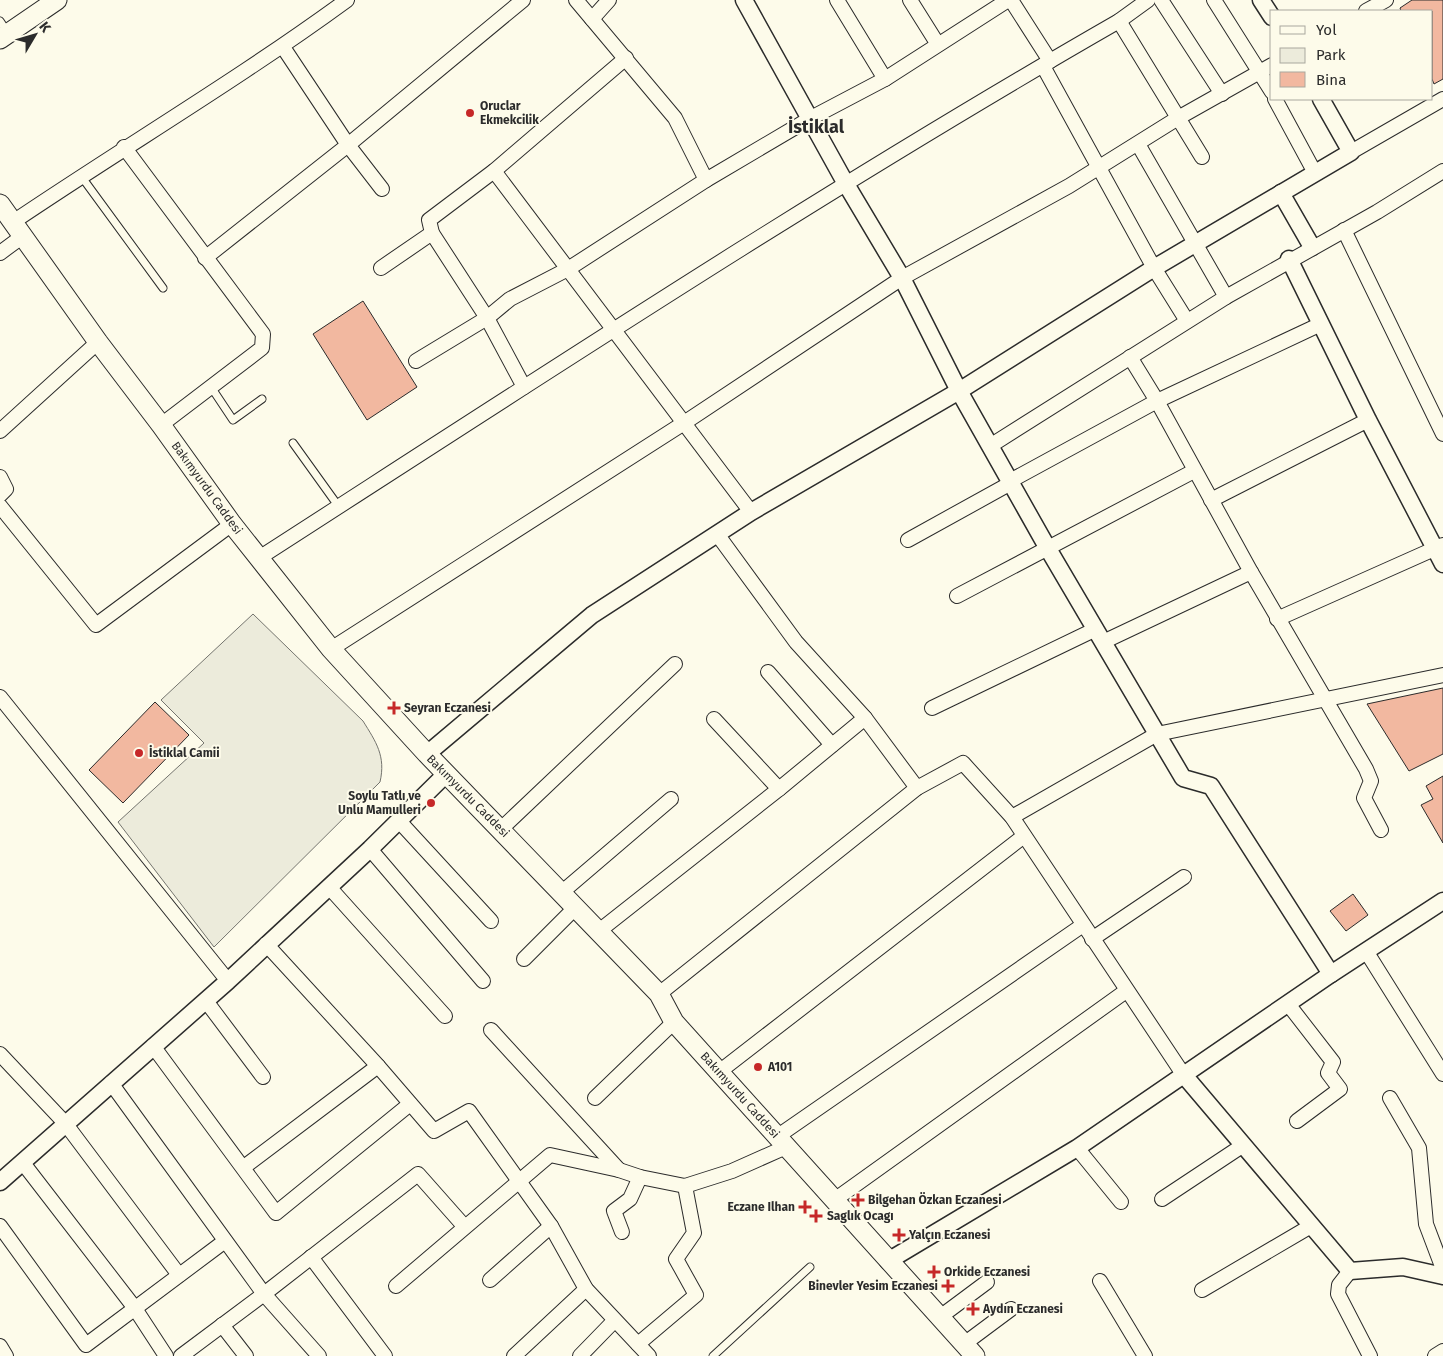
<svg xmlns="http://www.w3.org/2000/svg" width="1443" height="1356" font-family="'Fira Sans',sans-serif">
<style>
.green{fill:#ecebdb;stroke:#74746e}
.building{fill:#f2b8a0;stroke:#2b2b2b}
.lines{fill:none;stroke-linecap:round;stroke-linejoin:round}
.service-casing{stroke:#2b2b2b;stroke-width:9}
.minor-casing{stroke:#2b2b2b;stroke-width:16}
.tertiary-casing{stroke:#2b2b2b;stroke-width:19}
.secondary-casing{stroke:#2b2b2b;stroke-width:21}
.service{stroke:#fdfbea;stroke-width:7}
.minor{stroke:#fdfbea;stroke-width:14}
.tertiary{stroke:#fdfbea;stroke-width:16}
.secondary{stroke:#fdfbea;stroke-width:19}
.poi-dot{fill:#c62828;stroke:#fdfbea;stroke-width:2}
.labels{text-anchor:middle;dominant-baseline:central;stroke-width:4;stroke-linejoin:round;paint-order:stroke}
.poi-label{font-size:12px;font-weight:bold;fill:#2b2b2b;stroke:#fdfbea;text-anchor:start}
.street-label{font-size:12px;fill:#2b2b2b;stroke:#fdfbea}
.district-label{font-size:18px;font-weight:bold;fill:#2b2b2b;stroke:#fdfbea}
</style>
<rect width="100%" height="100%" fill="#fdfbea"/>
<path class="green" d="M253,614L363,721C376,742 386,756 380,782L214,947L118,822L204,743L161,700Z"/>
<g class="building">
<path d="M1412,0H1443V79L1434,84L1432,79V11H1401L1400,8Z"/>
<path d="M363,301L417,387L367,420L313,334Z"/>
<path d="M1443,688V754L1409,771L1367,704Z"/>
<path d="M155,702L189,735L123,803L89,770Z"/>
<path d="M1443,776V843L1421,805L1433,799L1426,786Z"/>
<path d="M1353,894L1368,915L1346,931L1330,911Z"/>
</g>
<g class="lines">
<g class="service-casing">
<g id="service">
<path d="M0,21L8,33"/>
<path d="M81,176L163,288"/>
<path d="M211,387L233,420L262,399"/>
<path d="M293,443L339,507"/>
<path d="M713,1356L810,1267"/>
</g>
</g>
<g class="minor-casing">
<g id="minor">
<path d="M576,0L675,118L706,180"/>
<path d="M837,0L885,79"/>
<path d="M910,0L937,43"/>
<path d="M1011,0L1050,61"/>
<path d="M1161,0L1222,94"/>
<path d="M1214,0L1272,92"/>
<path d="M1366,11L1386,0"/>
<path d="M592,19L609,0"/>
<path d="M1119,21L1202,157"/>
<path d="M283,47L348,145L382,189"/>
<path d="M1043,66L1154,268L1187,321"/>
<path d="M1275,99L1315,173"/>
<path d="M1138,144L1226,297"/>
<path d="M124,147L263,334L262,348L161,425"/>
<path d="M1351,152L1443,99"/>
<path d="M494,171L751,512"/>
<path d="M13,222C124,147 239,79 347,0"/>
<path d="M1344,230L1443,434"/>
<path d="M0,253L23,236"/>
<path d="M205,258L348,145L523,0"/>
<path d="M381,268L432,233"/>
<path d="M1130,357L1157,401L1251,572L1366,769L1371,781L1364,798L1381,830"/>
<path d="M416,361L487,318L510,299L568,269L706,180L811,118L885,79L1008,0"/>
<path d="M524,387L487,318L432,233L429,220L494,171L626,58"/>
<path d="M0,431L98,342"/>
<path d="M990,446L1226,297L1377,212L1443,171"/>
<path d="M0,477L6,489L0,495"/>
<path d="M1010,481L1157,401L1321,324"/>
<path d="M1211,500L1368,420"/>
<path d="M0,506L96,625L232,524"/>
<path d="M717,534L796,642L865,718L917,788"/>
<path d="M908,540L1011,483"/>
<path d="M259,558C543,375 826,189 1119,21L1148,0"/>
<path d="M957,596L1194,471"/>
<path d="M1277,619L1443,545"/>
<path d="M1103,642L1251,572"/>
<path d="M331,649L684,423L902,278L1069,186L1178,118L1272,65"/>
<path d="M768,672L832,745"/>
<path d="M0,697L228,981"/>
<path d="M932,708L1096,629"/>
<path d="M714,719L779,789"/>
<path d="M1012,817L1157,734L1443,675"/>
<path d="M399,821L491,921"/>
<path d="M501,829L675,664"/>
<path d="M370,849L483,981"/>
<path d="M329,887L445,1016"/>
<path d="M561,893L671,799"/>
<path d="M599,931L779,789L865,718"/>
<path d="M1092,939L1184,877"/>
<path d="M266,944L378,1066L434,1131L469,1111L551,1226L586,1289L649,1356"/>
<path d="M1366,951L1443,1074"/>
<path d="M524,959L576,907"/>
<path d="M659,994L917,788L963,763L1012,817L1183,1074"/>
<path d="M206,1001L263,1077"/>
<path d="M1288,1004L1333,1062L1328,1073L1340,1089L1297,1121"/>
<path d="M491,1030L619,1170"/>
<path d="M153,1046L276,1213L410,1104"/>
<path d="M0,1054L65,1123L179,1275"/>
<path d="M719,1072L1024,836"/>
<path d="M111,1083L264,1294L319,1356"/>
<path d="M595,1098L674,1022"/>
<path d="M1390,1098L1419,1148L1426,1224L1443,1269"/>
<path d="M778,1136L1083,925"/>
<path d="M1077,1148L1121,1202"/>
<path d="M23,1163L134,1307L166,1356"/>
<path d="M244,1167L378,1066"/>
<path d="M1162,1199L1242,1146"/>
<path d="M833,1201L1126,991"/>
<path d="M0,1226L86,1345L225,1241"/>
<path d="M622,1232L614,1211L630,1199L640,1177"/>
<path d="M311,1257L385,1356"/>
<path d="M1350,1271L1339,1285L1338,1294L1370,1356"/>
<path d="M490,1280L551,1226"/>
<path d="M1100,1281L1145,1356"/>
<path d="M396,1286L550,1155L619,1170L640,1177L685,1186L732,1171L786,1147"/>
<path d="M1202,1290L1311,1226"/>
<path d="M940,1317L987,1282"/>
<path d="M222,1325L246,1356"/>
<path d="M638,1344L696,1295L676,1259L694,1233L685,1186"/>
<path d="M964,1344L1011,1309"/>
<path d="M0,1346L6,1356"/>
<path d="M181,1356L264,1294L418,1174L464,1226"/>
<path d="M514,1356L586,1289"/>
<path d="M580,1356L614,1321"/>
<path d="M1435,1356L1443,1351"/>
</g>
</g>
<g class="tertiary-casing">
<g id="tertiary">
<path d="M744,0L846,184L902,278L959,391L1047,547L1183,778L1211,786L1331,974"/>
<path d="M1261,0L1272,17"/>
<path d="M1281,193L1312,247"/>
<path d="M1289,259L1368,420L1443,564"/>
<path d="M427,754L592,615L751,512L959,391L1154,268L1351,152L1321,99"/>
<path d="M1183,1074L1350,1271L1403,1267L1443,1276"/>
<path d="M0,1182L228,981L370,849L446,774"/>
<path d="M888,1261L1077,1148L1331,974L1443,901"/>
</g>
</g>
<g class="secondary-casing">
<g id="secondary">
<path d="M0,39L57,0"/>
<path d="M0,204L98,342L161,425L232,524L331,649L427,754L659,994L674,1022L975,1356"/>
</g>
</g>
<use href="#service" class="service"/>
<use href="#minor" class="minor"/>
<use href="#tertiary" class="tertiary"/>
<use href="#secondary" class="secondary"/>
</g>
<g class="poi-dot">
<circle cx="470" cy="113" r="5"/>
<path d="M391.5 700.5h5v5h5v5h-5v5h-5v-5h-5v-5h5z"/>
<circle cx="139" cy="753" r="5"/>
<circle cx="431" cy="803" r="5"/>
<circle cx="758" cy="1067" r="5"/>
<path d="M855.5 1192.5h5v5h5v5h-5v5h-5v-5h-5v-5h5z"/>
<path d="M802.5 1199.5h5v5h5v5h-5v5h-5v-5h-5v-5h5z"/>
<path d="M813.5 1208.5h5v5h5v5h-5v5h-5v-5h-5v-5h5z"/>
<path d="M896.5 1227.5h5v5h5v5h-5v5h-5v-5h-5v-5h5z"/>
<path d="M931.5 1264.5h5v5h5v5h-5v5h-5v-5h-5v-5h5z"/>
<path d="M945.5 1278.5h5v5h5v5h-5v5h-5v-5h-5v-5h5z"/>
<path d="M970.5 1301.5h5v5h5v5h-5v5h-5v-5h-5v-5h5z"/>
</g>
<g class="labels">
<g class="poi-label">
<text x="480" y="106">Oruclar<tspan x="480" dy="14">Ekmekcilik</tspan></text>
<text x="404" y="708">Seyran Eczanesi</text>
<text x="149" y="753">İstiklal Camii</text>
<text x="421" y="796" text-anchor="end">Soylu Tatlı ve<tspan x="421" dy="14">Unlu Mamulleri</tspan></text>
<text x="768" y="1067">A101</text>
<text x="868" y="1200">Bilgehan Özkan Eczanesi</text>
<text x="795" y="1207" text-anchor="end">Eczane Ilhan</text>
<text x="827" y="1216">Saglık Ocagı</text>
<text x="909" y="1235">Yalçın Eczanesi</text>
<text x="944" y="1272">Orkide Eczanesi</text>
<text x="938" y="1286" text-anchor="end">Binevler Yesim Eczanesi</text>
<text x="983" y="1309">Aydın Eczanesi</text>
</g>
<g class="street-label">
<text transform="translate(207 488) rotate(54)">Bakımyurdu Caddesi</text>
<text transform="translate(468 796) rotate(45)">Bakımyurdu Caddesi</text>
<text transform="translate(740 1095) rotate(48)">Bakımyurdu Caddesi</text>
</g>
<g class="district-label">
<text x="816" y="127">İstiklal</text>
</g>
</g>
<rect x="1270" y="10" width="162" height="90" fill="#fdfbea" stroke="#a9a89e"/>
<rect x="1280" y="26" width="25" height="8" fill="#fdfbea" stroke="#a9a89e"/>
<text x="1316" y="35" font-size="15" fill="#2b2b2b">Yol</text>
<rect x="1280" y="48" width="25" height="15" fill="#ecebdb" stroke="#a9a89e"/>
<text x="1316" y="60" font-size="15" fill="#2b2b2b">Park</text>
<rect x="1280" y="72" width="25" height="15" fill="#f2b8a0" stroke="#a9a89e"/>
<text x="1316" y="85" font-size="15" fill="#2b2b2b">Bina</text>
<g transform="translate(35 35) rotate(52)" stroke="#fdfbea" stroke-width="4" paint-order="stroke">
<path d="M0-4L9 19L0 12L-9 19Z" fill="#2b2b2b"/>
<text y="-8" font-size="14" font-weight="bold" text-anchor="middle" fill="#2b2b2b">K</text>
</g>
</svg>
